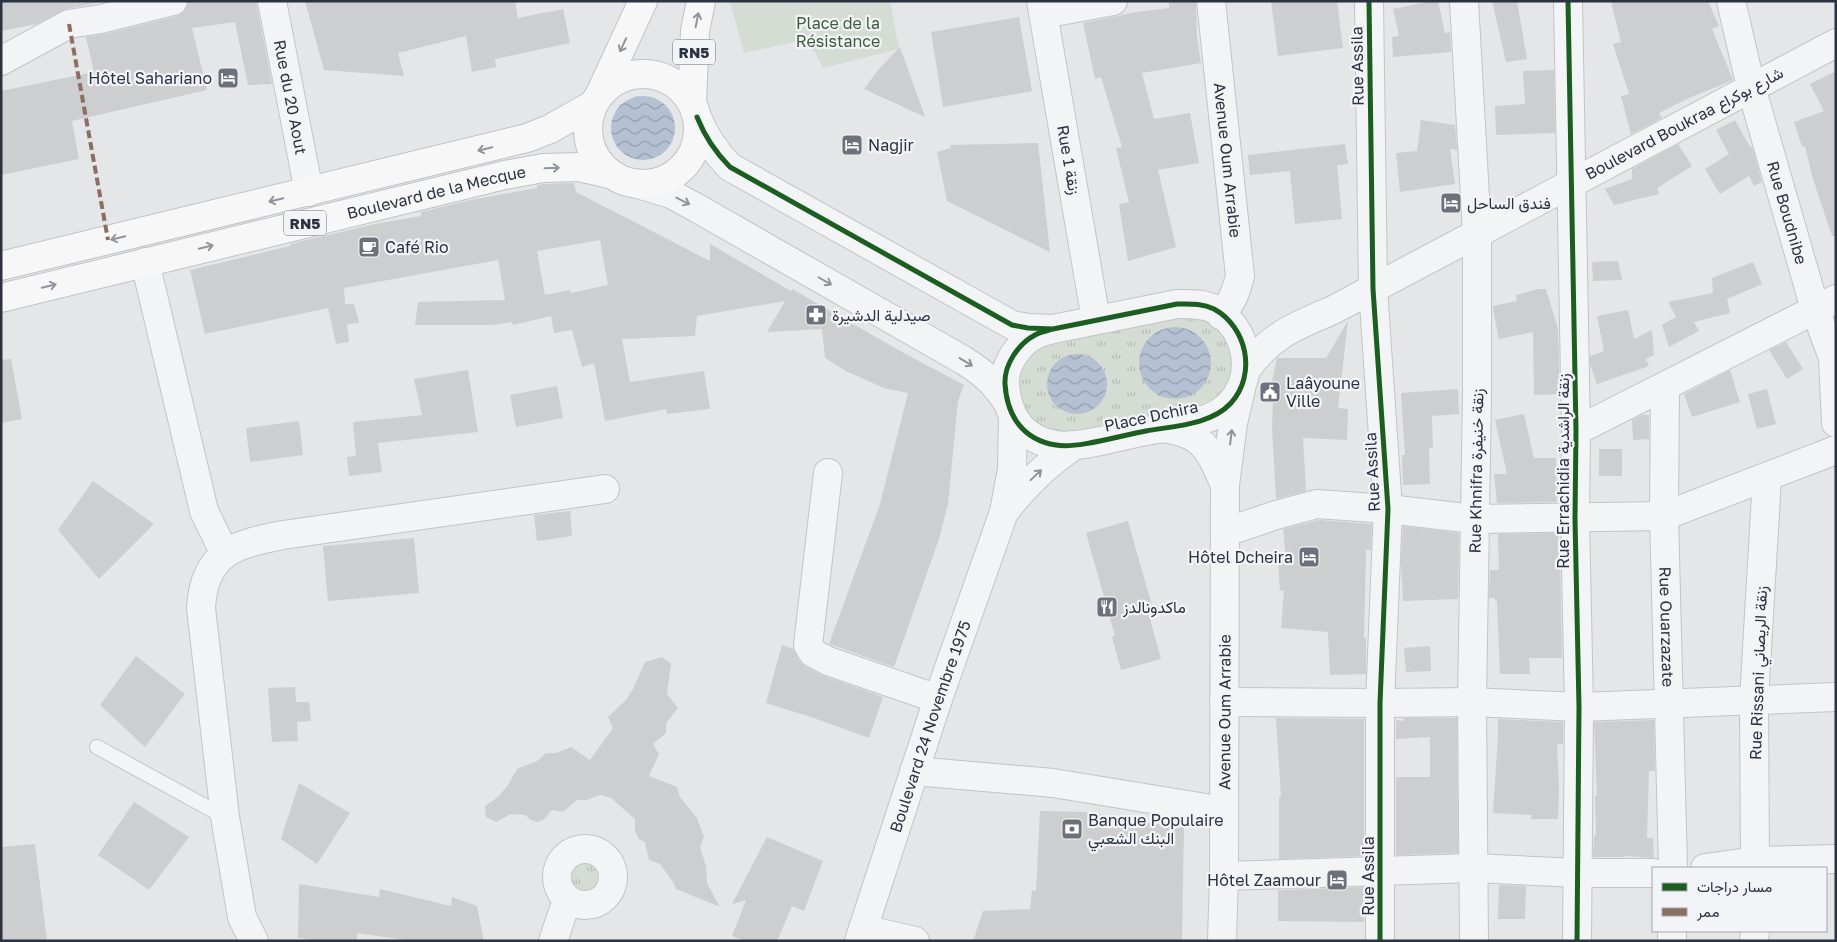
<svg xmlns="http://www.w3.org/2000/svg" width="1837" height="942" font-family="'Golos Text',Vazirmatn,sans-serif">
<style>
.grass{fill:url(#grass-tufts)}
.park{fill:#d4dcd4}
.water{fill:url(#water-waves)}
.building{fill:#ccced0;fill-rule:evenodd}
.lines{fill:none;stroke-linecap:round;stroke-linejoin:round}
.service-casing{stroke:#c2c4c6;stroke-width:16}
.minor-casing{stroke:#c2c4c6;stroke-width:30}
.tertiary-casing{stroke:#c2c4c6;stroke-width:30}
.primary-casing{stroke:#c0c3c6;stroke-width:30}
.service{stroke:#f3f4f5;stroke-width:14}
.minor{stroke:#f3f4f5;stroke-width:28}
.tertiary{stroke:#f3f4f5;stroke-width:28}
.primary{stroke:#f7f7f7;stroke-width:28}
.quiet{stroke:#8d6e63;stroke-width:4;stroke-dasharray:8 4;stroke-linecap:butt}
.cycleway-casing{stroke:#f2f4f7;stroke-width:8}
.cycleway{stroke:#1b5e20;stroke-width:5}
.oneway{stroke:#91949c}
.oneway2{stroke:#8f939b}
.labels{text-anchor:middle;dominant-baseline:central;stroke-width:4.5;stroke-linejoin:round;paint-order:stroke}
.shield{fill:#f2f4f7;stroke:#676c78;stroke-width:1}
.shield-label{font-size:15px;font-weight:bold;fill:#2b3241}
.park-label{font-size:16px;fill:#3e5c39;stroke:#f2f4f7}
.street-label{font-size:16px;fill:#2b3241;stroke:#f2f4f7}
.poi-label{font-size:16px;fill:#2b3241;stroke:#f2f4f7;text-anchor:start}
</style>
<defs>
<pattern id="grass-tufts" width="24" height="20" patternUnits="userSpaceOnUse" patternTransform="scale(1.25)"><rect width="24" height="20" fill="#d4dcd4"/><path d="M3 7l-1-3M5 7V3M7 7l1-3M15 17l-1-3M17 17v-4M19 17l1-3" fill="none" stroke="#b6bdb7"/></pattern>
<pattern id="water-waves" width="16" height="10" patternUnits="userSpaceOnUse" patternTransform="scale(1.25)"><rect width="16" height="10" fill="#b4c1d2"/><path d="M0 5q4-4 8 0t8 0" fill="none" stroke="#939dac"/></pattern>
</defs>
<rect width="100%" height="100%" fill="#e4e6e8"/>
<g class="grass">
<path d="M1194,316C1216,322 1227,330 1231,354C1236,382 1223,397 1197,405L1072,432C1063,432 1054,433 1046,429C1019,417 1010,378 1031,357C1037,350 1045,347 1054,344L1179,317Z"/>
<circle cx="584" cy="878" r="14"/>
</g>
<path class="park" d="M730,1H890L899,49L823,68L815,52L798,41L744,53Z"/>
<g class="water">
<circle cx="643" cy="128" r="32"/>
<circle cx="1175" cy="363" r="36"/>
<circle cx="1077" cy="384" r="30"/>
</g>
<g class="building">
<path d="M1,1H108L66,9L37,24L1,31Z"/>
<path d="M188,1H256L272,84L248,85L235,22L192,28L207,90L72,121L79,159L1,175V91L94,72L86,37L105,34L177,16L184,12Z"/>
<path d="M305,1H515L518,18L563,9L570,43L495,59L496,67L472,72L466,36L398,53L404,76L324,70Z"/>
<path d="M1169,1H1196L1197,37L1201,63L1142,73L1154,119L1190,113L1199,163L1158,170L1176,247L1128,261L1119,204L1129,202L1116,148L1122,147L1101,77L1095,79L1083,23L1137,12L1169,8Z"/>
<path d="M1271,1H1337L1343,48L1278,56Z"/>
<path d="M1431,1H1438L1445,33L1450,32L1451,52L1393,57L1392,37L1399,36L1393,9Z"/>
<path d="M1492,1H1517L1527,59L1506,62Z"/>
<path d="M1611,1H1708L1719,26L1712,29L1733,80L1689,98L1659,113L1662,118L1631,134L1621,96L1629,94L1613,44L1621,42Z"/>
<path d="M1019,17L1032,91L943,107L931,32Z"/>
<path d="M900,47L925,117L864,89L878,70Z"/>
<path d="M1554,70L1555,133L1496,135L1495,106L1525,104L1523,71Z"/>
<path d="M1836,71V236H1832L1812,176L1805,146L1802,147L1794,122L1824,111L1810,84Z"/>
<path d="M1421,120L1455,125L1457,150L1450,149L1455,184L1400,192L1396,153L1417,151Z"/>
<path d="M1735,120L1750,147L1752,146L1762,182L1754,186L1749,176L1720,194L1705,169L1729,154L1716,130Z"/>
<path d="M1038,143L1050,252L947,201L937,152L951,148L950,145Z"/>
<path d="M1345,144L1348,164L1337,165L1342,219L1295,224L1290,171L1250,175L1248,155Z"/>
<path d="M1678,144L1692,166L1657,188L1659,194L1614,205L1605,189L1632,179V169Z"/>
<path d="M574,183L576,192L710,261V244L791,291L792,289L902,352L964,385L958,401L948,504L939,539L894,667L829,644L880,504L908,393L884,388L846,371L825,358L822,329L767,332L785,301L697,316L695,336L622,339L630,382L704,371L710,409L667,414L666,409L605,421L594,363L582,367L572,330L554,333L551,316L513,325L512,322L492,325H415L418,302L505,300L498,260L344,288L345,304H354L359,323L347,324L349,342L336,344L328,308L205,334L190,270L290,246V244L298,242L375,224L421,216V212L470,200L537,188V185L545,184ZM600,240L608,285L571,293L570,290L545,295L537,251Z"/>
<path d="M1618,261L1622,280L1593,281L1592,262Z"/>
<path d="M1753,262L1762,284L1727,299L1730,313L1694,322L1699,331L1669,347L1662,325L1676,317L1668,302L1713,293L1712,278Z"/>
<path d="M1538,289H1546L1558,329L1560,394L1534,395L1533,332L1499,339L1493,309V306L1517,301L1516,295Z"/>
<path d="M1628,310L1634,339L1652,330L1654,355L1646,359L1649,366L1597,384L1590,364V356L1604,351L1597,316Z"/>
<path d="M1348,321L1338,408L1348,409L1347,440L1303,438L1306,491L1276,499L1272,428L1273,400H1268L1277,358H1326Z"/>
<path d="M1786,342L1803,369L1787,379L1769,350Z"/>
<path d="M11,359L22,419L1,423V360Z"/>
<path d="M468,370L478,432L378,443L382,472L349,476L347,457L356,456L353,422L422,415L414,379Z"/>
<path d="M1730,370L1740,402L1692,417L1684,394Z"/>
<path d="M557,386L563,418L516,427L510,395Z"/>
<path d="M1458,389L1459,414L1432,416L1433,448H1429L1430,484L1403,485L1402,455H1405L1401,393Z"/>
<path d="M1767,389L1776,424L1757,429L1748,394Z"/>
<path d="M1524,414L1534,458H1556L1557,502L1497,503L1494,474H1507L1495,420Z"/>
<path d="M1642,415H1649V439L1633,440L1632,420Z"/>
<path d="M299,421L303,455L250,462L246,428Z"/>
<rect x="1599" y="449" width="23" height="27"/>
<path d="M93,481L154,524L99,579L58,530Z"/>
<path d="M570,511L572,536L537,541L534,515Z"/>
<path d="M1319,520L1372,524L1371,550H1366L1364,638H1366V674L1330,675L1328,632L1281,628L1284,590L1280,591L1278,560L1286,559L1283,529Z"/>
<path d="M1128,521L1154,613L1149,615L1161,659L1121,670L1112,637L1115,636L1086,533Z"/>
<path d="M1403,526L1459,533L1458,599L1403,601L1401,561Z"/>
<path d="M1558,533V553L1560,552L1562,658H1529L1530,674H1500L1497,601H1495V598H1489L1490,570H1499L1498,534Z"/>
<path d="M414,538L419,593L328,601L323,546Z"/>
<path d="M782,645L794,649L800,662L806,667L821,675L883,697L869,738L811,717L766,703Z"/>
<path d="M1430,646L1431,671L1406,672L1404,648Z"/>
<path d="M136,656L185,694L145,747L100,705Z"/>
<path d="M662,657L671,664L667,694L678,708L666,723V733L653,744L659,754L649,776L677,787L680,797L697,818L704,837L700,847L706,866L707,883L720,907L676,889L673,882L660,864L649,860L645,842L639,839L635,831V819L611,798L600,795L587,800H577L563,812L552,810L544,819L538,822L531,820L525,815L511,814L496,822L486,817L485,806L498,797L508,785L517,769L537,761L546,753H556L571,747L590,760L613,728L608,717L626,700L633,689L645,662Z"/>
<path d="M295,687L296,702H309L311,721L297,722L298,741L272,742L268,688Z"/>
<path d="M1276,718L1364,719V856L1279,859V797H1281Z"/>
<path d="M1403,718H1457L1458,853L1396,855V777H1430V737L1396,739V720L1404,721Z"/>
<path d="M1498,719L1563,722V744H1557L1559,789L1558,819H1531L1532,815L1493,813L1498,736Z"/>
<path d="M1654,720L1655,771H1649L1647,838H1653L1654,858L1625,856V857H1593L1594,835H1596L1595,796H1597L1594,722Z"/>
<path d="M299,783L350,813L317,864L281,839Z"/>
<path d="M134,802L189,837L149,890L98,855Z"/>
<path d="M1040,811L1090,812L1131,821L1184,827L1182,941H973L983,911L1030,909L1032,890L1036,891Z"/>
<path d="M767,837L823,861L804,911L792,906L777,941H745L732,936L746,900L732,904Z"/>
<path d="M35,844L47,941H1V847Z"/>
<path d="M299,884L379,897L380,889L451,906L452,897L477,906L484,941H413L357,933V941H320L298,938Z"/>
<path d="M1499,885L1526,886L1525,919H1498Z"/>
<path d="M1364,887V922L1278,921V890Z"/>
</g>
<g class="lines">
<g class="service-casing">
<path id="service" d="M97,747L225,817"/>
</g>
<g class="minor-casing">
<g id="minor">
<path id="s1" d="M272,1L309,192"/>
<path d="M1041,1L1096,320"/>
<path id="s2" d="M1211,1L1240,276C1236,292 1232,302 1221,315"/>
<path d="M1369,1L1373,289L1388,509L1380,703V941"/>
<path d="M1464,1L1477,233V392L1472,702L1474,941"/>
<path d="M1568,1L1576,431L1575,519L1579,707L1577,941"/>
<path id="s3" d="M1731,1L1751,87L1815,309L1833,358L1836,423"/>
<path d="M1044,14L1113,1"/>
<path d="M1,61L69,24L101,19L173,1"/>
<path d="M145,262L204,511L225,554"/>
<path d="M1246,370C1270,335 1296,326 1333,310L1836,43"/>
<path id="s4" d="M1665,387L1664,516L1673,868"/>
<path d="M1576,431L1836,299"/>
<path d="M828,473L808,645L813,653L828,661L938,699"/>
<path d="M1005,511C1027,483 1046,465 1075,445"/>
<path d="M1226,532L1276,515L1317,504L1388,509L1474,519L1664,516L1836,450"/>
<path d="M1224,702L1380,703L1472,702L1579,707L1836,697"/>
<path d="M914,771L1053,783L1224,811"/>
<circle cx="585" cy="877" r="28"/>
<path d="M1705,868L1756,861L1836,859"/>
<path d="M1755,868L1754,700L1767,478"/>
<path d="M1224,876L1474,868L1578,873H1653"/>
<path d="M863,929L915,941"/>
<path d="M254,941L242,917L225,817L201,608C204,552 236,544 283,535L605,489"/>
<path d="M553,941L567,900"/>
<path id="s5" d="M859,941L938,699L1004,512L1012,469L1013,417"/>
<path d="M1672,941V931"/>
<path d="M1754,941L1755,931"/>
</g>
</g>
<g class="tertiary-casing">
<g id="tertiary">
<path d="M697,117C705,137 715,152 730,167L1012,325L1028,328L1053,329L1177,304C1189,304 1202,303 1214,309C1247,327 1257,374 1231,403C1211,425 1173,426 1146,431C1123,435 1077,449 1056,445C1023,440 1007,416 1005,384C1004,365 1018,344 1035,335C1040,332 1047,331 1053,329"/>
<path d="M638,184L671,194L695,207L963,360C982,372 993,381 1006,400"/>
<path d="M1163,428C1205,434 1209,450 1225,485"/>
<path id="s6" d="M1222,941L1224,876L1225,485L1233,423L1241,389"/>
</g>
</g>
<g class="primary-casing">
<g id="primary">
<circle cx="643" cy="129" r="55"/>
<path d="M600,94L643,1"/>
<path d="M692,103L695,31L701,1"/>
<path d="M1,266L527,138L550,129L594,104"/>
<path id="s7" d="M1,298L505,175L543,168L579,167L610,174"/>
</g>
</g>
<use href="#service" class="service"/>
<use href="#minor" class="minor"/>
<use href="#tertiary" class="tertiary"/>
<use href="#primary" class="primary"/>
<path class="quiet" d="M69,24L108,240"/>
<g class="cycleway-casing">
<g id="cycleway">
<path d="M1369,1L1373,289L1388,509L1380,703V941"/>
<path d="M1568,1L1576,431L1575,519L1579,707L1577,941"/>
<path d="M697,117C705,137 715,152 730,167L1012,325L1028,328L1053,329L1177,304C1189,304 1202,303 1214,309C1247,327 1257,374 1231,403C1211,425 1173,426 1146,431C1123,435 1077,449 1056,445C1023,440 1007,416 1005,384C1004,365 1018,344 1035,335C1040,332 1047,331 1053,329"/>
</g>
</g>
<use href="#cycleway" class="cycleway"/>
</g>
<defs><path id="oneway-shaft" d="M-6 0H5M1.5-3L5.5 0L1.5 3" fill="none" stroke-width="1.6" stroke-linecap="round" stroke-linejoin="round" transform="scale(1.25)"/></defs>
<g class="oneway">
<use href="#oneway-shaft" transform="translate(697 20) rotate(-79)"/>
<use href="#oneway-shaft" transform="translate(623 45) rotate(115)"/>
<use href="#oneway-shaft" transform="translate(485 149) rotate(166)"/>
<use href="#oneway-shaft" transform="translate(552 168) rotate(-2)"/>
<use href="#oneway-shaft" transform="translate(276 200) rotate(166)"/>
<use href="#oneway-shaft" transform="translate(118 238) rotate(166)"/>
<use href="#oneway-shaft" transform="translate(206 247) rotate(-14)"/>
<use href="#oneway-shaft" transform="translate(49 286) rotate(-14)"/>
</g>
<g class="oneway2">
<use href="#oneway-shaft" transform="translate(683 201) rotate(27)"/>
<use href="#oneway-shaft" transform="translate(825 281) rotate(30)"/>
<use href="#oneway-shaft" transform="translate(966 362) rotate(31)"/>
<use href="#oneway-shaft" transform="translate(1231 437) rotate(-83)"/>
<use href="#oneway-shaft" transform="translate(1036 475) rotate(-43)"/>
</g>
<defs>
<g id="hotel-square" transform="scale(1.125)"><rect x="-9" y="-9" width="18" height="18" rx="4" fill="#6c717b" stroke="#f2f4f7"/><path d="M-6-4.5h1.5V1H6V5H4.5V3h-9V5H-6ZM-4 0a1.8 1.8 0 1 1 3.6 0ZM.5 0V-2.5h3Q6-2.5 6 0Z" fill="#fff"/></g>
<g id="cafe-square" transform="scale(1.125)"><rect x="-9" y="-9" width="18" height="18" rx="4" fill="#6c717b" stroke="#f2f4f7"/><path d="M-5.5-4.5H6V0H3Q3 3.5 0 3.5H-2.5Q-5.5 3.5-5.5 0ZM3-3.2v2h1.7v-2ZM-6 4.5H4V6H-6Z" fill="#fff"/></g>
<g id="pharmacy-square" transform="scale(1.125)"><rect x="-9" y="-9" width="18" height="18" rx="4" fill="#6c717b" stroke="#f2f4f7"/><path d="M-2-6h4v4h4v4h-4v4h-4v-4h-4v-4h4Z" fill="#fff"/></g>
<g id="civic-square" transform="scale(1.125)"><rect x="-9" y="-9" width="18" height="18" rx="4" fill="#6c717b" stroke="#f2f4f7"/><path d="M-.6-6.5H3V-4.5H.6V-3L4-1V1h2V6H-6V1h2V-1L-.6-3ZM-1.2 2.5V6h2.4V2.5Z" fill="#fff"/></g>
<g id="restaurant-square" transform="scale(1.125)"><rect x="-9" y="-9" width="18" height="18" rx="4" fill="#6c717b" stroke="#f2f4f7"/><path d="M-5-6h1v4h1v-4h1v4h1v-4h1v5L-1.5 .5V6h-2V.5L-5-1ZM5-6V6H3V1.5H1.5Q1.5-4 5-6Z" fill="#fff"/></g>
<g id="bank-square" transform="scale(1.125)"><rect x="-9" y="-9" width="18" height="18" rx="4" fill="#6c717b" stroke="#f2f4f7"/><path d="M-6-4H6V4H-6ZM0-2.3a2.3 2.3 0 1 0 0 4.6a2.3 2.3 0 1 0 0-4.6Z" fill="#fff"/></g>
</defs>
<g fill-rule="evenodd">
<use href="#hotel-square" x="228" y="78"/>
<use href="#hotel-square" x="852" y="145"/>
<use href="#hotel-square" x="1451" y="203"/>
<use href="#cafe-square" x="369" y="247"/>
<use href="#pharmacy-square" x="816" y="315"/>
<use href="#civic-square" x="1270" y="392"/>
<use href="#hotel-square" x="1309" y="557"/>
<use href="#restaurant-square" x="1107" y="607"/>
<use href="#bank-square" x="1072" y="829"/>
<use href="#hotel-square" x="1337" y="880"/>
</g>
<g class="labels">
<g class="shield">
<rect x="673" y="39.5" width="42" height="25" rx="4"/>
<rect x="284" y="210.5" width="42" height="25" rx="4"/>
</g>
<g class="shield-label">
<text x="694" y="52">RN5</text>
<text x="305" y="223">RN5</text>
</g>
<g class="park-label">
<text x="838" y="23">Place de la<tspan x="838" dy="18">Résistance</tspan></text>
</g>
<g class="street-label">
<text transform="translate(1357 66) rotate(-91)">Rue Assila</text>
<text stroke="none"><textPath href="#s1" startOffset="98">Rue du 20 Aout</textPath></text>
<text transform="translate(1684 123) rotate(-28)">Boulevard Boukraa شارع بوكراع</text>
<text transform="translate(1069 160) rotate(80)">Rue 1 زنقة</text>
<text stroke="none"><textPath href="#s2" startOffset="160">Avenue Oum Arrabie</textPath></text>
<text stroke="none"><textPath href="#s7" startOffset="448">Boulevard de la Mecque</textPath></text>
<text stroke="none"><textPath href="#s3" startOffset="219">Rue Boudnibe</textPath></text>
<text transform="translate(1151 416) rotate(-12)">Place Dchira</text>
<text transform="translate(1476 471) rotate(-89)">Rue Khnifra زنقة خنيفرة</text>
<text transform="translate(1563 471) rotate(-90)">Rue Errachidia زنقة الراشدية</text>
<text transform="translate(1372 472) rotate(-93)">Rue Assila</text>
<text stroke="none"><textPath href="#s4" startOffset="240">Rue Ouarzazate</textPath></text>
<text transform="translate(1758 673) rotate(-88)">Rue Rissani زنقة الريصاني</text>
<text stroke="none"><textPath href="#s6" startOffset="229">Avenue Oum Arrabie</textPath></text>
<text stroke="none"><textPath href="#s5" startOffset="226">Boulevard 24 Novembre 1975</textPath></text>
<text transform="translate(1368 876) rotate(-90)">Rue Assila</text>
</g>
<g class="poi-label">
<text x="212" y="78" text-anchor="end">Hôtel Sahariano</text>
<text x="868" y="145">Nagjir</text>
<text x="1467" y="203">فندق الساحل</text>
<text x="385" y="247">Café Rio</text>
<text x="832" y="315">صيدلية الدشيرة</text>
<text x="1286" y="383">Laâyoune<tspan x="1286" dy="18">Ville</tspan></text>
<text x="1293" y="557" text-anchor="end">Hôtel Dcheira</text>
<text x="1123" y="607">ماكدونالدز</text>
<text x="1088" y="820">Banque Populaire<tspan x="1088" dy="18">البنك الشعبي</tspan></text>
<text x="1321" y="880" text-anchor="end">Hôtel Zaamour</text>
</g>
</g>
<rect width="1837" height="942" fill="none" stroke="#2b3241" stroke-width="5"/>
<rect x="1652" y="867" width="175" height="65" fill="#f2f4f7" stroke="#a2a6ae"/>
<rect x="1662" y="883" width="25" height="8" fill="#1b5e20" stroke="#a2a6ae"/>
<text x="1697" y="892" font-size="15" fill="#2b3241">مسار دراجات</text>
<rect x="1662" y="908" width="25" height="8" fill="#8d6e63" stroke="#a2a6ae"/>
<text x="1697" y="917" font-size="15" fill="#2b3241">ممر</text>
</svg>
